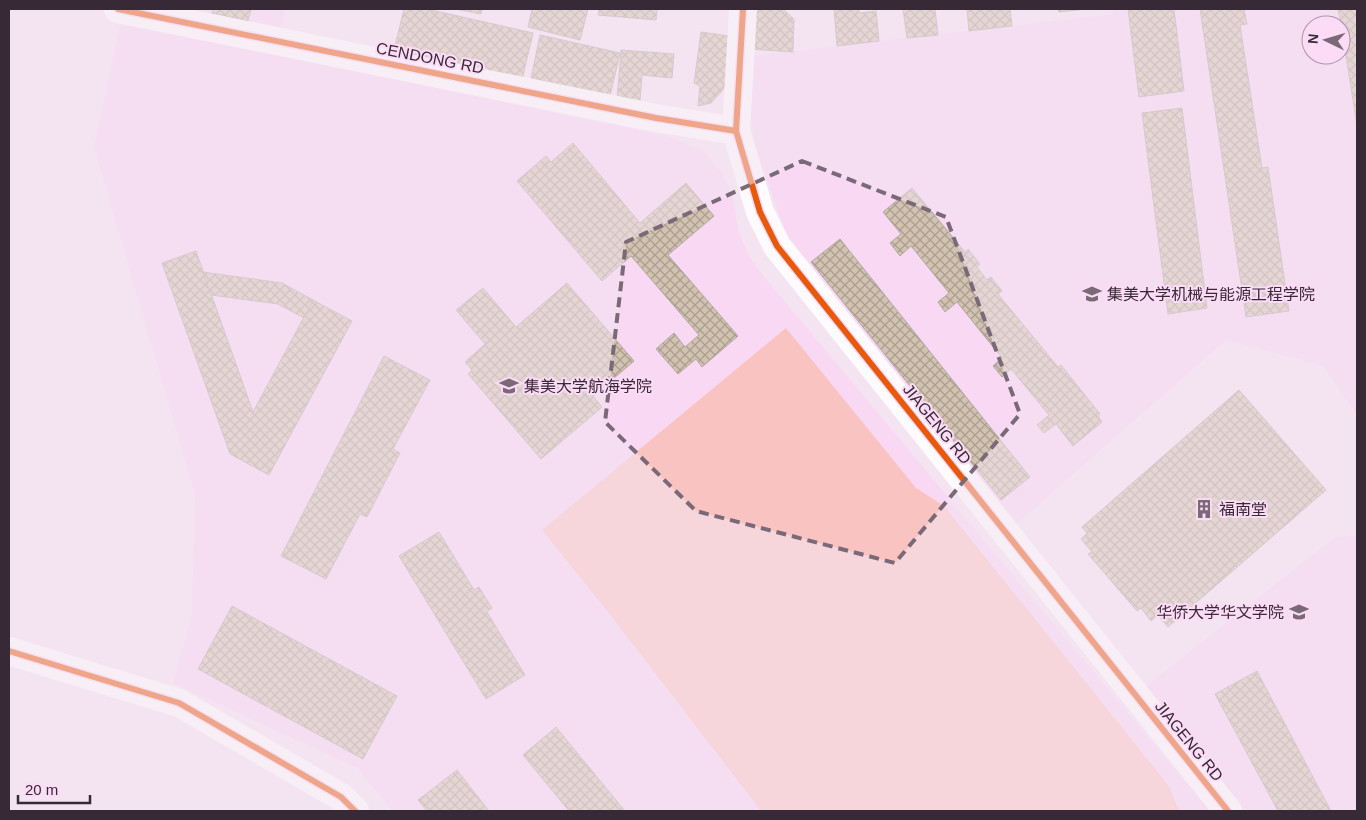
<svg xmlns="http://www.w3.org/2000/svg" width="1366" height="820" font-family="Arial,'Noto Sans SC',sans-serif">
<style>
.built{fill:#f9d8f4;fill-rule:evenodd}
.green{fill:#f9c3c1}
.building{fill:url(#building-cross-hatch);stroke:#b1a8a6}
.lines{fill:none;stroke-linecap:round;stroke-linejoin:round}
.street{stroke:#fdfbfd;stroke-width:28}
.cycleway-casing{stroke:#fcdbf6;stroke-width:9}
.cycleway{stroke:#e8590c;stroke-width:6}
.marked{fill:none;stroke:#7a6a77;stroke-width:4;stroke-dasharray:10 6;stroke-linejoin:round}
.labels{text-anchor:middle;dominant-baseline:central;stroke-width:4;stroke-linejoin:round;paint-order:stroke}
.street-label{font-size:16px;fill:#382936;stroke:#fcdbf6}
.poi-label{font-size:16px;fill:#382936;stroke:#fcdbf6;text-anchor:start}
</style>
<defs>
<pattern id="building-cross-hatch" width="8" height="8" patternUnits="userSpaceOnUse" patternTransform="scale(1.25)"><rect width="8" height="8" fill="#d2c3b0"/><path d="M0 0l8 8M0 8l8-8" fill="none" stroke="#ab9e90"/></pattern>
</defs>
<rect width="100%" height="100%" fill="#f4e3f1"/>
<g class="built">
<path d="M174,9H285L280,29Z"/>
<path d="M1112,9H1357V415L1323,366L1226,340L1012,528L791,248L756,148L750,115L752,56L1113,14ZM1311,25H1341V55H1311Z"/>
<path d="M121,21L675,138L705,152L723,175L729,188L734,202L738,231L750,258L765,278L1210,811H392L357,768L173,683L192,614L195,495L94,147Z"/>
<path d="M1357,535V811H1243L1145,687L1335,537Z"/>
</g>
<path class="green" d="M786,328L916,488L944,506L1169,786L1177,806L1181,811H761L612,617L542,530Z"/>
<g class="building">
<path d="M213,9H251L248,21L212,13Z"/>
<path d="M404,9H427L533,33L522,80L394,50Z"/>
<path d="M455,9H482L481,14Z"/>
<path d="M532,9H588L580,40L528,27Z"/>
<path d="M599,9H657L656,20L598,15Z"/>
<path d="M751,9H783L794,19L793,52L749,49Z"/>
<path d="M834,9H859V13L876,11L879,41L837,46Z"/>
<path d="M903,9H935L938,35L907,38Z"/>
<path d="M967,9H1010L1012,26L969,31Z"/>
<path d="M1058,9H1086L1059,12Z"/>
<path d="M1128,9H1174L1184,91L1139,97Z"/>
<path d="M1200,9H1244L1247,24L1240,25L1262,168L1268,167L1289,311L1246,317Z"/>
<path d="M1338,9H1357V125L1341,25Z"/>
<path d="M701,32L736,37L729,83L711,103L698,106L700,86L694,83Z"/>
<path d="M540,35L620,53L610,96L531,78Z"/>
<path d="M621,50L674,54L672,78L642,75L640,101L617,99Z"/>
<path d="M1182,108L1207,308L1168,314L1142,113Z"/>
<path d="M573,143L640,223L686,183L714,216L668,255L738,336L702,367L696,359L678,374L656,349L674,333L685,347L699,335L631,256L602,281L517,181L546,156L551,162Z"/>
<path d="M912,188L965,252L968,249L980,264L977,267L987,280L991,277L1002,291L998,294L1058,367L1061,365L1100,414L1098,416L1102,422L1073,446L1056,424L1044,433L1037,425L1049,415L1011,369L1002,377L993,366L1002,358L957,302L945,312L938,302L949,293L911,246L900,256L890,243L901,234L883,212Z"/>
<path d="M840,239L1030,477L1001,500L811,262Z"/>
<path d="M196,251L253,412L313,300L352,321L269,475L230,454L162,263Z"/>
<path d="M203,272L282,283L313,300L304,318L278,304L211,295Z"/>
<path d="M567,283L634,361L593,396L602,407L541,459L468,374L472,370L465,362L485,344L456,310L483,288L516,327Z"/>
<path d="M384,356L430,380L393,449L400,453L367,517L360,514L326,579L281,556Z"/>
<path d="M1239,390L1326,490L1168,627L1158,615L1151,621L1141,608L1137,611L1088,554L1092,552L1081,539L1087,533L1082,527Z"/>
<path d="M439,532L474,590L479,587L492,608L487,612L525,675L486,699L399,556Z"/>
<path d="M232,606L397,696L363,759L198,669Z"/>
<path d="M1257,671L1331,811H1278L1215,694Z"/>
<path d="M556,727L625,811H569L523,755Z"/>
<path d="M457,770L489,811H427L418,800Z"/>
</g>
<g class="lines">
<g class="street">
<path d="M118,9L656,118L736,131"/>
<path d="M743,9L736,131L760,212L777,246L1228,811"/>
<path d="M9,651L179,703L341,797L355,811"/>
</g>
<g class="cycleway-casing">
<g id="cycleway">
<path d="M118,9L656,118L736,131"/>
<path d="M743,9L736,131L760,212L777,246L1228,811"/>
<path d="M9,651L179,703L341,797L355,811"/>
</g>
</g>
<use href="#cycleway" class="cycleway"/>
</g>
<path d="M0 0H1366V820H0ZM802,161L946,217L1020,414L895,563L696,511L605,422L626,242Z" fill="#f4e3f1" fill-opacity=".55" fill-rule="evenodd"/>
<path class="marked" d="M802,161L946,217L1020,414L895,563L696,511L605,422L626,242Z"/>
<defs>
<g id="university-bare" transform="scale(1.5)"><path d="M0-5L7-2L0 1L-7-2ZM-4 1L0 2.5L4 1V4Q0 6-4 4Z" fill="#7a6a77" stroke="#fcdbf6" stroke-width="2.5" paint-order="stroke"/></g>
<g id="building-bare" transform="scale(1.5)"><path d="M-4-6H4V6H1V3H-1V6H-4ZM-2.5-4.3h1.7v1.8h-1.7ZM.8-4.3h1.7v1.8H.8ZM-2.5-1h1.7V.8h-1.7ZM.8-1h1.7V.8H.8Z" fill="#7a6a77" stroke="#fcdbf6" stroke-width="2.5" paint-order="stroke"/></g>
</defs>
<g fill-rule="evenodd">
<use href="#university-bare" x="1092" y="294"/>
<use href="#university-bare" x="509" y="386"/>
<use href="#building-bare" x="1204" y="509"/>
<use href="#university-bare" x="1299" y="612"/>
</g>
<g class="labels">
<g class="street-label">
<text transform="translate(430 58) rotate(11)">CENDONG RD</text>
<text transform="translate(937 424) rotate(51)">JIAGENG RD</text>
<text transform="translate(1189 741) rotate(51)">JIAGENG RD</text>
</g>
<g class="poi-label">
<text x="1107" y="294">集美大学机械与能源工程学院</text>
<text x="524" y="386">集美大学航海学院</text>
<text x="1219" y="509">福南堂</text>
<text x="1284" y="612" text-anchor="end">华侨大学华文学院</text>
</g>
</g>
<rect width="1366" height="820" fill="none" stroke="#382936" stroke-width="20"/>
<g transform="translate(1326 40) rotate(275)"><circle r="24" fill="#fcdbf6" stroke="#ae94a9"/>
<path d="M0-4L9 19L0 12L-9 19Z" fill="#7a6a77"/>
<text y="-8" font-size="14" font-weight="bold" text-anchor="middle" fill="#382936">N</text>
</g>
<path d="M18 795v8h72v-8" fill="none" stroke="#382936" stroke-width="2.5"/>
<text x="25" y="795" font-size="15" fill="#382936" stroke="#fcdbf6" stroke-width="4" paint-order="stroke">20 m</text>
</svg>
